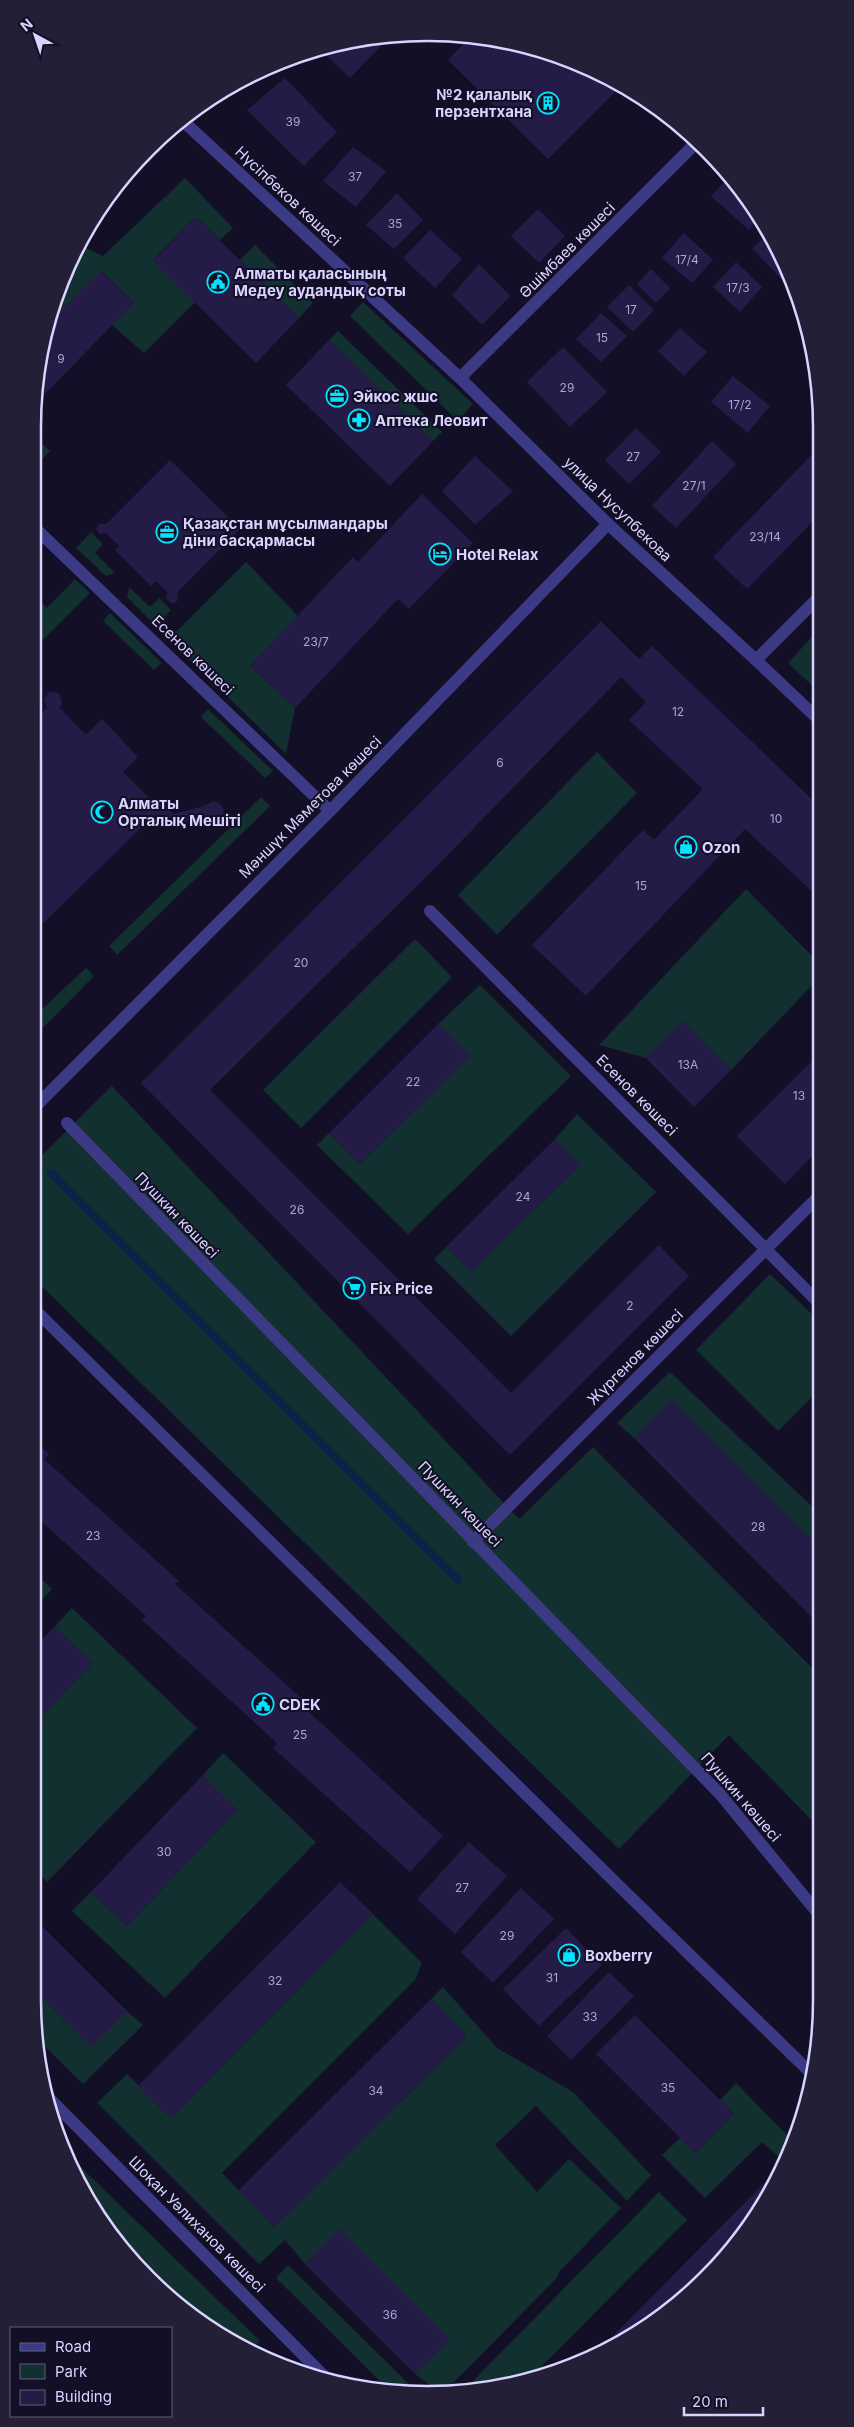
<svg xmlns="http://www.w3.org/2000/svg" width="854" height="2427" font-family="Inter,sans-serif">
<style>
.green{fill:#12302f}
.lines{fill:none;stroke-linecap:round;stroke-linejoin:round}
.stream{stroke:#0c2248;stroke-width:8}
.building{fill:#241b47}
.pedestrian{stroke:#3d3a85;stroke-width:12}
.minor{stroke:#3d3a85;stroke-width:12}
.tertiary{stroke:#3d3a85;stroke-width:12}
.labels{text-anchor:middle;dominant-baseline:central;stroke-width:4;stroke-linejoin:round;paint-order:stroke}
.number-label{font-size:12px;fill:#aca6d1}
.poi-label{font-size:15px;font-weight:bold;fill:#d9d4ff;stroke:#130f26;text-anchor:start}
.street-label{font-size:15px;fill:#d9d4ff;stroke:#130f26}
.rim{fill:none;stroke:#d9d4ff;stroke-width:2.5}
</style>
<rect width="100%" height="100%" fill="#130f26"/>
<g class="green">
<path d="M185,178L233,228L220,240L196,217L153,260L195,302L144,353L112,325L134,303L102,271L45,328L73,253L78,244L103,256Z"/>
<path d="M255,245L313,303L299,318L240,260Z"/>
<path d="M363,302L473,404L458,421L350,316Z"/>
<path d="M338,331L442,432L433,441L329,340Z"/>
<path d="M33,434L50,451L33,468H32Z"/>
<path d="M91,532L103,544L95,553L115,573L106,576L76,548Z"/>
<path d="M246,562L298,616L250,666L295,708L286,754L169,639Z"/>
<path d="M75,579L90,593L33,650V594L47,608Z"/>
<path d="M129,587L150,607L159,598L171,610L156,626L127,597Z"/>
<path d="M110,613L162,663L154,670L103,621Z"/>
<path d="M819,629V692L788,663Z"/>
<path d="M208,709L273,771L265,778L201,717Z"/>
<path d="M597,752L637,793L497,935L458,895Z"/>
<path d="M261,797L270,806L117,955L109,946Z"/>
<path d="M746,889L819,963V978L731,1070L683,1022L646,1058L599,1045Z"/>
<path d="M415,939L452,977L301,1128L263,1090Z"/>
<path d="M86,968L94,976L33,1038V999L42,1009Z"/>
<path d="M480,985L571,1076L408,1234L317,1145L329,1133L360,1164L469,1056L438,1024Z"/>
<path d="M112,1086L519,1519L593,1447L821,1677V1830L729,1735L619,1849L33,1278L32,1165Z"/>
<path d="M577,1114L656,1192L511,1336L434,1259L446,1247L471,1272L580,1165L555,1139Z"/>
<path d="M770,1274L820,1322V1389L778,1431L696,1350Z"/>
<path d="M670,1372L820,1514L821,1550L672,1401L634,1438L617,1423Z"/>
<path d="M32,1570L52,1589L33,1610H32Z"/>
<path d="M72,1608L197,1728L47,1882L33,1868L32,1726L92,1663L54,1627Z"/>
<path d="M223,1753L316,1842L165,1998L72,1911L91,1892L127,1926L237,1810L202,1776Z"/>
<path d="M373,1914L422,1963L415,1980L222,2173L274,2227L467,2036L431,1999L443,1987L497,2048L573,2092L651,2175L627,2201L536,2106L495,2145L537,2192L569,2159L621,2208L560,2271L556,2279L443,2393H440L415,2374L449,2339L340,2230L305,2264L285,2240L259,2264L97,2103L127,2074L171,2118Z"/>
<path d="M32,1988L91,2046L127,2011L143,2025L83,2084L36,2038Z"/>
<path d="M736,2083L791,2139L782,2160L762,2142L705,2198L662,2155L680,2138L695,2153L734,2114L720,2100Z"/>
<path d="M62,2149L260,2341L249,2352L187,2313L129,2257Z"/>
<path d="M659,2192L687,2220L526,2382L462,2392Z"/>
<path d="M288,2265L417,2392H391L276,2278Z"/>
</g>
<g class="lines">
<path class="stream" d="M51,1173L458,1580"/>
</g>
<g class="building">
<path d="M375,36H380L386,41L350,78L320,49Z"/>
<path d="M471,36L529,46L622,85L548,159L448,60Z"/>
<path d="M285,78L337,132L304,166L247,110Z"/>
<path d="M353,147L386,171L356,207L323,181Z"/>
<path d="M730,176L758,219L749,230L711,196Z"/>
<path d="M397,193L423,220L394,249L366,225Z"/>
<path d="M538,209L565,236L539,263L511,236Z"/>
<path d="M196,217L299,318L256,363L153,261Z"/>
<path d="M430,230L462,259L435,288L403,258Z"/>
<path d="M684,233L713,260L692,283L662,258Z"/>
<path d="M768,234L781,253L787,273L781,279L752,248Z"/>
<path d="M736,262L762,287L740,312L713,287Z"/>
<path d="M479,264L510,296L482,325L452,295Z"/>
<path d="M651,269L670,288L656,303L637,284Z"/>
<path d="M101,271L134,303L36,403L45,328Z"/>
<path d="M629,285L654,310L633,332L607,307Z"/>
<path d="M601,313L627,336L601,362L576,339Z"/>
<path d="M680,328L707,352L684,376L658,351Z"/>
<path d="M329,340L433,441L390,486L286,385Z"/>
<path d="M563,347L607,392L570,427L527,382Z"/>
<path d="M733,376L770,406L748,433L711,402Z"/>
<path d="M636,428L661,452L629,484L605,460Z"/>
<path d="M712,441L736,464L676,528L652,506Z"/>
<path d="M818,448V516L747,589L713,557Z"/>
<path d="M475,456L513,491L475,525L442,491Z"/>
<path d="M170,460L240,529L177,593L178,600L174,604L168,601L166,597L168,593L156,581L151,586L115,550L119,546L106,533L99,534L96,529L99,524H106Z"/>
<path d="M422,494L473,543L409,609L398,599L295,708L250,666L353,557L358,562Z"/>
<path d="M601,621L639,659L652,646L819,806V898L745,829L586,996L532,945L643,830L654,840L703,789L629,720L646,702L621,677L436,867L210,1090L511,1393L659,1245L689,1276L510,1455L141,1083Z"/>
<path d="M49,692H55L60,695L62,704L59,707L86,735L102,719L138,757L123,772L153,802L159,799L164,801L173,814L204,806L213,801L220,804L224,810L223,818L217,822L210,823L205,819L169,826L161,818L153,816L32,934V722L47,708L44,699Z"/>
<path d="M683,1021L731,1070L694,1107L646,1058Z"/>
<path d="M438,1024L470,1056L360,1164L329,1133Z"/>
<path d="M820,1053V1148L785,1184L737,1136Z"/>
<path d="M555,1139L580,1165L471,1273L446,1247Z"/>
<path d="M672,1401L821,1550V1627L634,1438Z"/>
<path d="M32,1439L49,1454L44,1459L179,1581L175,1584L310,1706L307,1710L443,1836L410,1872L273,1748L277,1743L142,1620L146,1616L32,1513Z"/>
<path d="M54,1627L93,1663L32,1726V1650Z"/>
<path d="M202,1776L237,1810L127,1926L91,1892Z"/>
<path d="M469,1842L507,1876L455,1934L417,1899Z"/>
<path d="M340,1882L373,1914L171,2118L138,2086Z"/>
<path d="M521,1888L554,1919L493,1983L461,1952Z"/>
<path d="M32,1916L127,2011L91,2047L32,1988Z"/>
<path d="M566,1928L602,1965L539,2026L503,1989Z"/>
<path d="M609,1972L634,1996L571,2060L547,2036Z"/>
<path d="M431,1999L467,2036L274,2227L238,2191Z"/>
<path d="M635,2015L734,2114L695,2153L596,2054Z"/>
<path d="M778,2169L755,2219L706,2279L646,2328L601,2348Z"/>
<path d="M340,2229L450,2339L415,2374L305,2264Z"/>
</g>
<g class="lines">
<path class="pedestrian" d="M67,1123L720,1794L821,1917"/>
<g class="minor">
<path d="M182,120L460,378"/>
<path d="M32,525L330,811"/>
<path d="M756,660L819,720"/>
<path d="M430,911L820,1304"/>
<path d="M473,1542L820,1195"/>
<path d="M46,2095L324,2376"/>
</g>
<g class="tertiary">
<path d="M695,144L460,378L608,524L756,660L819,597"/>
<path d="M32,1110L330,811L608,524"/>
<path d="M32,1307L616,1883L812,2074"/>
</g>
</g>
<defs>
<g id="building-ring" transform="scale(1.125)"><circle r="9.5" fill="#130f26" stroke="#00e5ff" stroke-width="1.5"/><path d="M-4-6H4V6H1V3H-1V6H-4ZM-2.5-4.3h1.7v1.8h-1.7ZM.8-4.3h1.7v1.8H.8ZM-2.5-1h1.7V.8h-1.7ZM.8-1h1.7V.8H.8Z" fill="#00e5ff"/></g>
<g id="civic-ring" transform="scale(1.125)"><circle r="9.5" fill="#130f26" stroke="#00e5ff" stroke-width="1.5"/><path d="M-.6-6.5H3V-4.5H.6V-3L4-1V1h2V6H-6V1h2V-1L-.6-3ZM-1.2 2.5V6h2.4V2.5Z" fill="#00e5ff"/></g>
<g id="office-ring" transform="scale(1.125)"><circle r="9.5" fill="#130f26" stroke="#00e5ff" stroke-width="1.5"/><path d="M-6-3h4V-5.5h4V-3h4V5H-6ZM-1-4.5V-3h2v-1.5ZM-6 0V1H6V0Z" fill="#00e5ff"/></g>
<g id="pharmacy-ring" transform="scale(1.125)"><circle r="9.5" fill="#130f26" stroke="#00e5ff" stroke-width="1.5"/><path d="M-2-6h4v4h4v4h-4v4h-4v-4h-4v-4h4Z" fill="#00e5ff"/></g>
<g id="hotel-ring" transform="scale(1.125)"><circle r="9.5" fill="#130f26" stroke="#00e5ff" stroke-width="1.5"/><path d="M-6-4.5h1.5V1H6V5H4.5V3h-9V5H-6ZM-4 0a1.8 1.8 0 1 1 3.6 0ZM.5 0V-2.5h3Q6-2.5 6 0Z" fill="#00e5ff"/></g>
<g id="mosque-ring" transform="scale(1.125)"><circle r="9.5" fill="#130f26" stroke="#00e5ff" stroke-width="1.5"/><path d="M3.5-4.9A6 6 0 1 0 3.5 4.9A5 5 0 1 1 3.5-4.9Z" fill="#00e5ff"/></g>
<g id="shop-ring" transform="scale(1.125)"><circle r="9.5" fill="#130f26" stroke="#00e5ff" stroke-width="1.5"/><path d="M-5-2.5h2.3a2.7 3.5 0 0 1 5.4 0H5L5.5 6h-11ZM-1.5-2.5h3a1.5 2.3 0 0 0-3 0Z" fill="#00e5ff"/></g>
<g id="supermarket-ring" transform="scale(1.125)"><circle r="9.5" fill="#130f26" stroke="#00e5ff" stroke-width="1.5"/><path d="M-6-5.5h2.5l.6 2H6L4.5 2H-2.5L-4.4-4H-6ZM-1.5 3.2a1.3 1.3 0 1 0 .1 0ZM3 3.2a1.3 1.3 0 1 0 .1 0Z" fill="#00e5ff"/></g>
</defs>
<g fill-rule="evenodd">
<use href="#building-ring" x="548" y="103"/>
<use href="#civic-ring" x="218" y="282"/>
<use href="#office-ring" x="337" y="396"/>
<use href="#pharmacy-ring" x="359" y="420"/>
<use href="#office-ring" x="167" y="532"/>
<use href="#hotel-ring" x="440" y="554"/>
<use href="#mosque-ring" x="102" y="812"/>
<use href="#shop-ring" x="686" y="847"/>
<use href="#supermarket-ring" x="354" y="1288"/>
<use href="#civic-ring" x="263" y="1704"/>
<use href="#shop-ring" x="569" y="1955"/>
</g>
<g class="labels">
<g class="number-label">
<text x="293" y="121">39</text>
<text x="355" y="176">37</text>
<text x="395" y="223">35</text>
<text x="687" y="259">17/4</text>
<text x="738" y="287">17/3</text>
<text x="631" y="309">17</text>
<text x="602" y="337">15</text>
<text x="61" y="358">9</text>
<text x="567" y="387">29</text>
<text x="740" y="404">17/2</text>
<text x="633" y="456">27</text>
<text x="694" y="485">27/1</text>
<text x="765" y="536">23/14</text>
<text x="316" y="641">23/7</text>
<text x="678" y="711">12</text>
<text x="500" y="762">6</text>
<text x="776" y="818">10</text>
<text x="641" y="885">15</text>
<text x="301" y="962">20</text>
<text x="688" y="1064">13А</text>
<text x="413" y="1081">22</text>
<text x="799" y="1095">13</text>
<text x="523" y="1196">24</text>
<text x="297" y="1209">26</text>
<text x="630" y="1305">2</text>
<text x="758" y="1526">28</text>
<text x="93" y="1535">23</text>
<text x="300" y="1734">25</text>
<text x="164" y="1851">30</text>
<text x="462" y="1887">27</text>
<text x="507" y="1935">29</text>
<text x="552" y="1977">31</text>
<text x="275" y="1980">32</text>
<text x="590" y="2016">33</text>
<text x="668" y="2087">35</text>
<text x="376" y="2090">34</text>
<text x="390" y="2314">36</text>
</g>
<g class="poi-label">
<text x="532" y="94" text-anchor="end">№2 қалалық<tspan x="532" dy="17">перзентхана</tspan></text>
<text x="234" y="273">Алматы қаласының<tspan x="234" dy="17">Медеу аудандық соты</tspan></text>
<text x="353" y="396">Эйкос жшс</text>
<text x="375" y="420">Аптека Леовит</text>
<text x="183" y="523">Қазақстан мұсылмандары<tspan x="183" dy="17">діни басқармасы</tspan></text>
<text x="456" y="554">Hotel Relax</text>
<text x="118" y="803">Алматы<tspan x="118" dy="17">Орталық Мешіті</tspan></text>
<text x="702" y="847">Ozon</text>
<text x="370" y="1288">Fix Price</text>
<text x="279" y="1704">CDEK</text>
<text x="585" y="1955">Boxberry</text>
</g>
<g class="street-label">
<text transform="translate(288 196) rotate(43)">Нүсіпбеков көшесі</text>
<text transform="translate(567 250) rotate(-45)">Әшімбаев көшесі</text>
<text transform="translate(618 509) rotate(44)">улица Нусупбекова</text>
<text transform="translate(193 655) rotate(44)">Есенов көшесі</text>
<text transform="translate(310 807) rotate(-45)">Мәншүк Мәметова көшесі</text>
<text transform="translate(637 1095) rotate(45)">Есенов көшесі</text>
<text transform="translate(177 1215) rotate(46)">Пушкин көшесі</text>
<text transform="translate(635 1357) rotate(-45)">Жүргенов көшесі</text>
<text transform="translate(460 1504) rotate(46)">Пушкин көшесі</text>
<text transform="translate(741 1797) rotate(49)">Пушкин көшесі</text>
<text transform="translate(197 2224) rotate(45)">Шоқан Уәлиханов көшесі</text>
</g>
</g>
<path d="M0 0H854V2427H0ZM427 41H427A386 386 0 0 1 813 427V2000A386 386 0 0 1 427 2386H427A386 386 0 0 1 41 2000V427A386 386 0 0 1 427 41Z" fill="#231f37" fill-rule="evenodd"/>
<path class="rim" d="M427 41H427A386 386 0 0 1 813 427V2000A386 386 0 0 1 427 2386H427A386 386 0 0 1 41 2000V427A386 386 0 0 1 427 41Z"/>
<rect x="10" y="2327" width="162" height="90" fill="#130f26" stroke="#625e7d"/>
<rect x="20" y="2343" width="25" height="8" fill="#3d3a85" stroke="#625e7d"/>
<text x="55" y="2352" font-size="15" fill="#d9d4ff">Road</text>
<rect x="20" y="2364" width="25" height="15" fill="#12302f" stroke="#625e7d"/>
<text x="55" y="2377" font-size="15" fill="#d9d4ff">Park</text>
<rect x="20" y="2390" width="25" height="15" fill="#241b47" stroke="#625e7d"/>
<text x="55" y="2402" font-size="15" fill="#d9d4ff">Building</text>
<g transform="translate(35 35) rotate(320)" stroke="#130f26" stroke-width="4" paint-order="stroke">
<path d="M0-4L9 19L0 12L-9 19Z" fill="#d9d4ff"/>
<text y="-8" font-size="14" font-weight="bold" text-anchor="middle" fill="#d9d4ff">N</text>
</g>
<path d="M684 2407v8h79v-8" fill="none" stroke="#d9d4ff" stroke-width="2.5"/>
<text x="692" y="2407" font-size="15" fill="#d9d4ff" stroke="#130f26" stroke-width="4" paint-order="stroke">20 m</text>
</svg>
